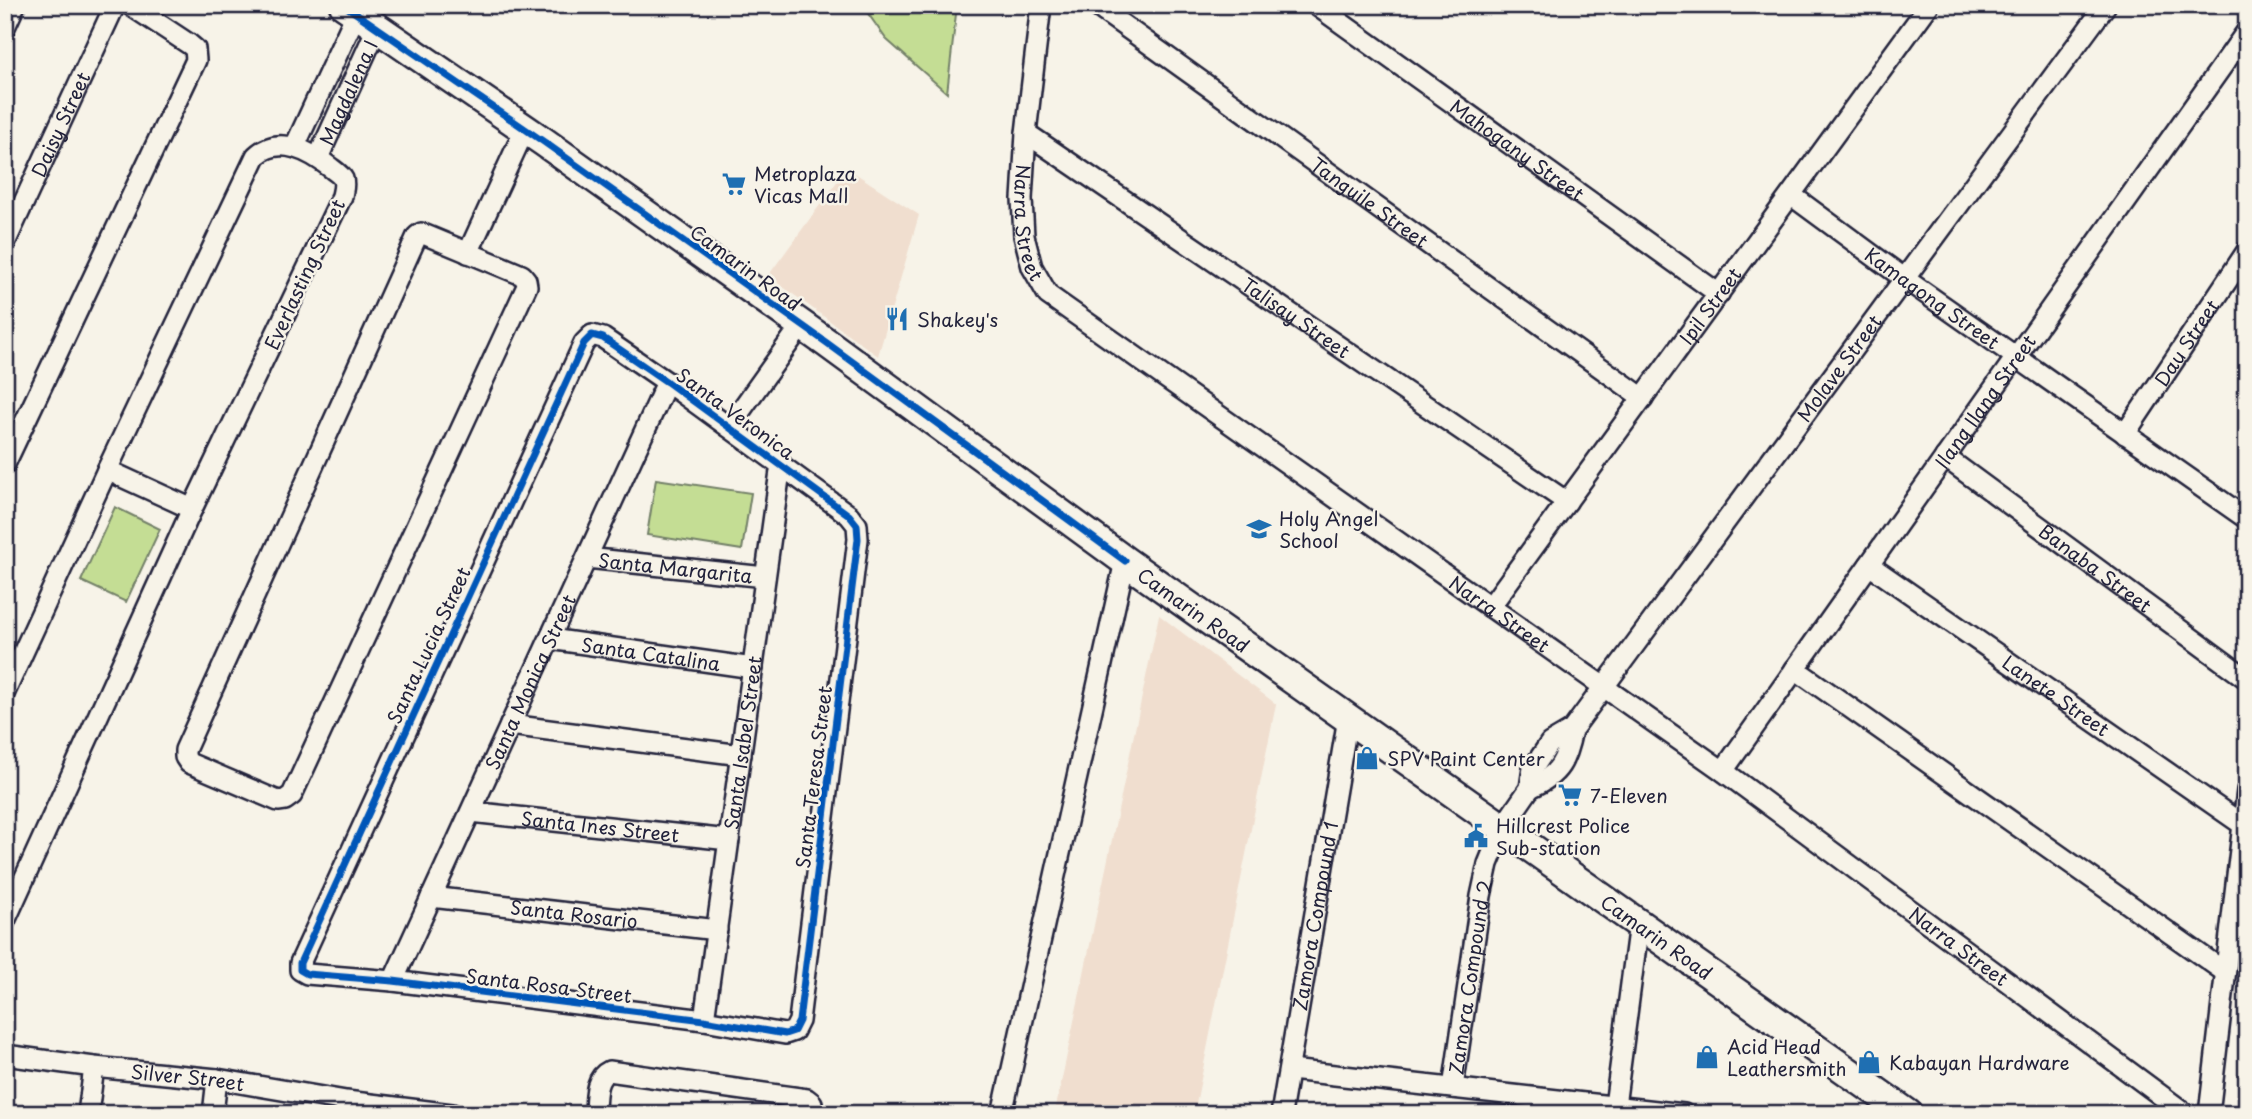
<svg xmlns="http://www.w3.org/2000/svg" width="2252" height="1119" font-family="'Playpen Sans',sans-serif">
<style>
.built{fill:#f0decf}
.green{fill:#c4dd94;stroke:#738068;stroke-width:2}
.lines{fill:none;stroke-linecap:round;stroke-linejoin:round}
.street-casing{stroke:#22223b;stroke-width:24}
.secondary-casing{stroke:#22223b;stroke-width:33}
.street{stroke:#f7f3e8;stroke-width:19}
.secondary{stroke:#f7f3e8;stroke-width:28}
.cycleway-casing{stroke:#f7f3e8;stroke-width:11}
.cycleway{stroke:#0057b8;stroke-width:7}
.labels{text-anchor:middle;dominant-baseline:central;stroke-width:5;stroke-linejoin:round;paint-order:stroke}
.street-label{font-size:19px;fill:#22223b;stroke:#f7f3e8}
.poi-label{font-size:19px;fill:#22223b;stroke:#f7f3e8;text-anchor:start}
</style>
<rect width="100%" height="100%" fill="#f7f3e8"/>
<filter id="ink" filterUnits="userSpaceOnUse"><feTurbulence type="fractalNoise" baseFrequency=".0143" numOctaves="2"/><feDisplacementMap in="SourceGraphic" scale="14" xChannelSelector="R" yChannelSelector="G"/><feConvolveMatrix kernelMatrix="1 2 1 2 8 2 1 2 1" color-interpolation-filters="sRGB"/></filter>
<g filter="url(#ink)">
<g class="built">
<path d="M847,168L919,215L878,356L768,276Z"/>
<path d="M1159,615L1276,704L1194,1114H1064L1055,1112Z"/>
</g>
<g class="green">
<path d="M862,5H957L947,93L886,39Z"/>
<path d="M656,479L751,493L742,550L647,535Z"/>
<path d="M115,507L160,529L126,602L81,581Z"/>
</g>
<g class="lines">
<g class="street-casing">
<g id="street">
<path id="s1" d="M1041,5L1026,133L1022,199L1024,236L1032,267L1048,295L1723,771L2186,1114"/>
<path id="s2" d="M1095,5L1643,398"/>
<path id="s3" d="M1316,5L1719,294"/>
<path d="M5,27L15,5"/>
<path id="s4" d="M1026,133L1567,502"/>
<path d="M295,146L356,14"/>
<path id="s5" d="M318,158L377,28"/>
<path id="s6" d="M1791,195L1905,279L2247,519"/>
<path d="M421,233L522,275L526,280L527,286L292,795L285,800L278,801L189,763L185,757V750L417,236Z"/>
<path id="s7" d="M5,243L115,5"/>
<path d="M468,253L525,129"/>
<path d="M592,335L603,338L667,382L849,515L857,525L858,539L799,1021L794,1031L785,1034L704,1020L393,981L307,974L300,970V963L584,343Z"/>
<path d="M729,427L801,326"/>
<path id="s8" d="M2125,434L2247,251"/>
<path id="s9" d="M1945,457L2247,679"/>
<path d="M5,464L196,60L195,49L189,44L130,5"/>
<path d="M107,470L192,509"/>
<path id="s10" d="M587,558L765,577"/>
<path id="s11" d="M1869,565L2243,825"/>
<path id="s12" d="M1490,607L1929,5"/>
<path id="s13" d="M550,639L753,668"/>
<path d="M1795,669L2225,972"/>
<path d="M5,692L107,470L256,156C279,134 311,152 331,168C335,171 341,175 343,179C345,185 343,190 342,196L192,509L5,921"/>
<path d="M510,725L741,755"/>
<path id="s14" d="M1723,771L2247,31"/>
<path d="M1530,788C1560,775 1566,760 1572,730"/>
<path id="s15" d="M471,812L729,840"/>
<path id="s16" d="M431,897L717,930"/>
<path id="s17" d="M393,981L667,382"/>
<path id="s18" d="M704,1020L781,464"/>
<path id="s19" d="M5,1055L94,1067L217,1079L346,1101L452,1114"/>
<path d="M1290,1070L1684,1114"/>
<path id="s20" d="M1453,1088L1481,896L1488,864L1503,827L1530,788L1533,768L1550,743L1572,730L2106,5"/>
<path d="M1615,1106L1639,923"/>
<path d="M88,1114L94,1067"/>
<path d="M213,1114L217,1079"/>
<path d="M595,1114C596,1098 594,1078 609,1071L807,1099L812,1103L813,1114"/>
<path d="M1002,1114L1125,561"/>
<path id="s21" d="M1281,1114L1348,718"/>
<path d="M2209,1114L2247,790"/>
</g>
</g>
<g class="secondary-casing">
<g id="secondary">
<path id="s22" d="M344,5L544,142L827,343L1125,561L1908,1114"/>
</g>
</g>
<use href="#street" class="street"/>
<use href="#secondary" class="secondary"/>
<g class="cycleway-casing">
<g id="cycleway">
<path d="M344,5L544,142L827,343L1125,561"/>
<path d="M592,335L603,338L667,382L849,515L857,525L858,539L799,1021L794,1031L785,1034L704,1020L393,981L307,974L300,970V963L584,343Z"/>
</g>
</g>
<use href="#cycleway" class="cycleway"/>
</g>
</g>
<defs>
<g id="supermarket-bare" transform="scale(1.89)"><path d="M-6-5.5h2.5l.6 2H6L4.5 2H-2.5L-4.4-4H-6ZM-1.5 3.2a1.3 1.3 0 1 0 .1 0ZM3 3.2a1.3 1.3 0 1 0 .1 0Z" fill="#1f6fb2" stroke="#f7f3e8" stroke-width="2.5" paint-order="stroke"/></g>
<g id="restaurant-bare" transform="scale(1.89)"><path d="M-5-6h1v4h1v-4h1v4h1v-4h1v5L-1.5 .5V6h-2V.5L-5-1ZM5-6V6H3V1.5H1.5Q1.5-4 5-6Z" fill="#1f6fb2" stroke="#f7f3e8" stroke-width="2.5" paint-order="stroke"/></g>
<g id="school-bare" transform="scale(1.89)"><path d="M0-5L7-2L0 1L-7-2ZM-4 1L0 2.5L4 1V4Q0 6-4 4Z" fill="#1f6fb2" stroke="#f7f3e8" stroke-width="2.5" paint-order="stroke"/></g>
<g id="shop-bare" transform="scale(1.89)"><path d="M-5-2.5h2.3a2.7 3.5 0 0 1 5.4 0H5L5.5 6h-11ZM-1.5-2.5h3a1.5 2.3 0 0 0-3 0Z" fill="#1f6fb2" stroke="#f7f3e8" stroke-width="2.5" paint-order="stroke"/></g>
<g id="civic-bare" transform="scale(1.89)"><path d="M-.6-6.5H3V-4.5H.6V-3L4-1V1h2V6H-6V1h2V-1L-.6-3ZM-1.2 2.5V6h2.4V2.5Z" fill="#1f6fb2" stroke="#f7f3e8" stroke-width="2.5" paint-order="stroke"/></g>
</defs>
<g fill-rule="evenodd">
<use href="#supermarket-bare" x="734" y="184"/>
<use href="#restaurant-bare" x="897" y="319"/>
<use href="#school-bare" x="1259" y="529"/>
<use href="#shop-bare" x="1367" y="758"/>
<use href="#supermarket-bare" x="1570" y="795"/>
<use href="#civic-bare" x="1476" y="836"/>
<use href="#shop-bare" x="1707" y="1057"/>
<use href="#shop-bare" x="1869" y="1062"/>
</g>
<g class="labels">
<g class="street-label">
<text stroke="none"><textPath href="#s5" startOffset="72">Magdalena I</textPath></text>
<text stroke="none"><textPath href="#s7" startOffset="131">Daisy Street</textPath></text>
<text stroke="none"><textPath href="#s3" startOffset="248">Mahogany Street</textPath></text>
<text stroke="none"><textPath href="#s2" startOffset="338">Tanguile Street</textPath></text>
<text stroke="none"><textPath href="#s1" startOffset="219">Narra Street</textPath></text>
<text transform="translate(746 267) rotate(36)">Camarin Road</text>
<text transform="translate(304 274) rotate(-65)">Everlasting Street</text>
<text stroke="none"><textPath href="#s6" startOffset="175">Kamagong Street</textPath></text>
<text stroke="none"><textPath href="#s12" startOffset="373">Ipil Street</textPath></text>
<text stroke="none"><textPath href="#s4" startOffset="327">Talisay Street</textPath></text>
<text stroke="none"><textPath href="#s8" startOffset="110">Dau Street</textPath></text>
<text stroke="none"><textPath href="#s20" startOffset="840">Molave Street</textPath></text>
<text stroke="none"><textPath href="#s14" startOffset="453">Ilang Ilang Street</textPath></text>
<text transform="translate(736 413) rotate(36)">Santa Veronica</text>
<text stroke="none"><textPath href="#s10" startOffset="89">Santa Margarita</textPath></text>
<text stroke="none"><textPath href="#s9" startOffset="187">Banaba Street</textPath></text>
<text stroke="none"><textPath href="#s22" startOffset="1043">Camarin Road</textPath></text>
<text stroke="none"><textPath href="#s1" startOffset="849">Narra Street</textPath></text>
<text transform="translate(428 645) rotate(-65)">Santa Lucia Street</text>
<text stroke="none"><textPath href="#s13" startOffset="102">Santa Catalina</textPath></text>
<text stroke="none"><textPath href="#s17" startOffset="329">Santa Monica Street</textPath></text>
<text stroke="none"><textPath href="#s11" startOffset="228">Lanete Street</textPath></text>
<text stroke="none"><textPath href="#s18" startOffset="280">Santa Isabel Street</textPath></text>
<text transform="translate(813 777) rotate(-83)">Santa Teresa Street</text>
<text stroke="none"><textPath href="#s15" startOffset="130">Santa Ines Street</textPath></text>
<text stroke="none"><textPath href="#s16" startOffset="144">Santa Rosario</textPath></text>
<text stroke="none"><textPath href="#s21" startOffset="201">Zamora Compound 1</textPath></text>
<text stroke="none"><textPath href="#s22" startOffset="1610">Camarin Road</textPath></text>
<text stroke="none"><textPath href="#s1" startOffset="1416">Narra Street</textPath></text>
<text stroke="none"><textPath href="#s20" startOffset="112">Zamora Compound 2</textPath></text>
<text transform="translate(549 985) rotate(7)">Santa Rosa Street</text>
<text stroke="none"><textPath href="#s19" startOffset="184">Silver Street</textPath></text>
</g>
<g class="poi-label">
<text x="754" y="173">Metroplaza<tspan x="754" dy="22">Vicas Mall</tspan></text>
<text x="917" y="319">Shakey's</text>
<text x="1279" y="518">Holy Angel<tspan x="1279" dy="22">School</tspan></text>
<text x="1387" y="758">SPV Paint Center</text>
<text x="1590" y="795">7-Eleven</text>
<text x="1496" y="825">Hillcrest Police<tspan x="1496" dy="22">Sub-station</tspan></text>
<text x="1727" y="1046">Acid Head<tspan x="1727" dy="22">Leathersmith</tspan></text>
<text x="1889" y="1062">Kabayan Hardware</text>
</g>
</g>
<rect width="2252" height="1119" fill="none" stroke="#f7f3e8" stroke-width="28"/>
<rect x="14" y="14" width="2224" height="1091" fill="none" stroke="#22223b" stroke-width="2.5" filter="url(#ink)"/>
</svg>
